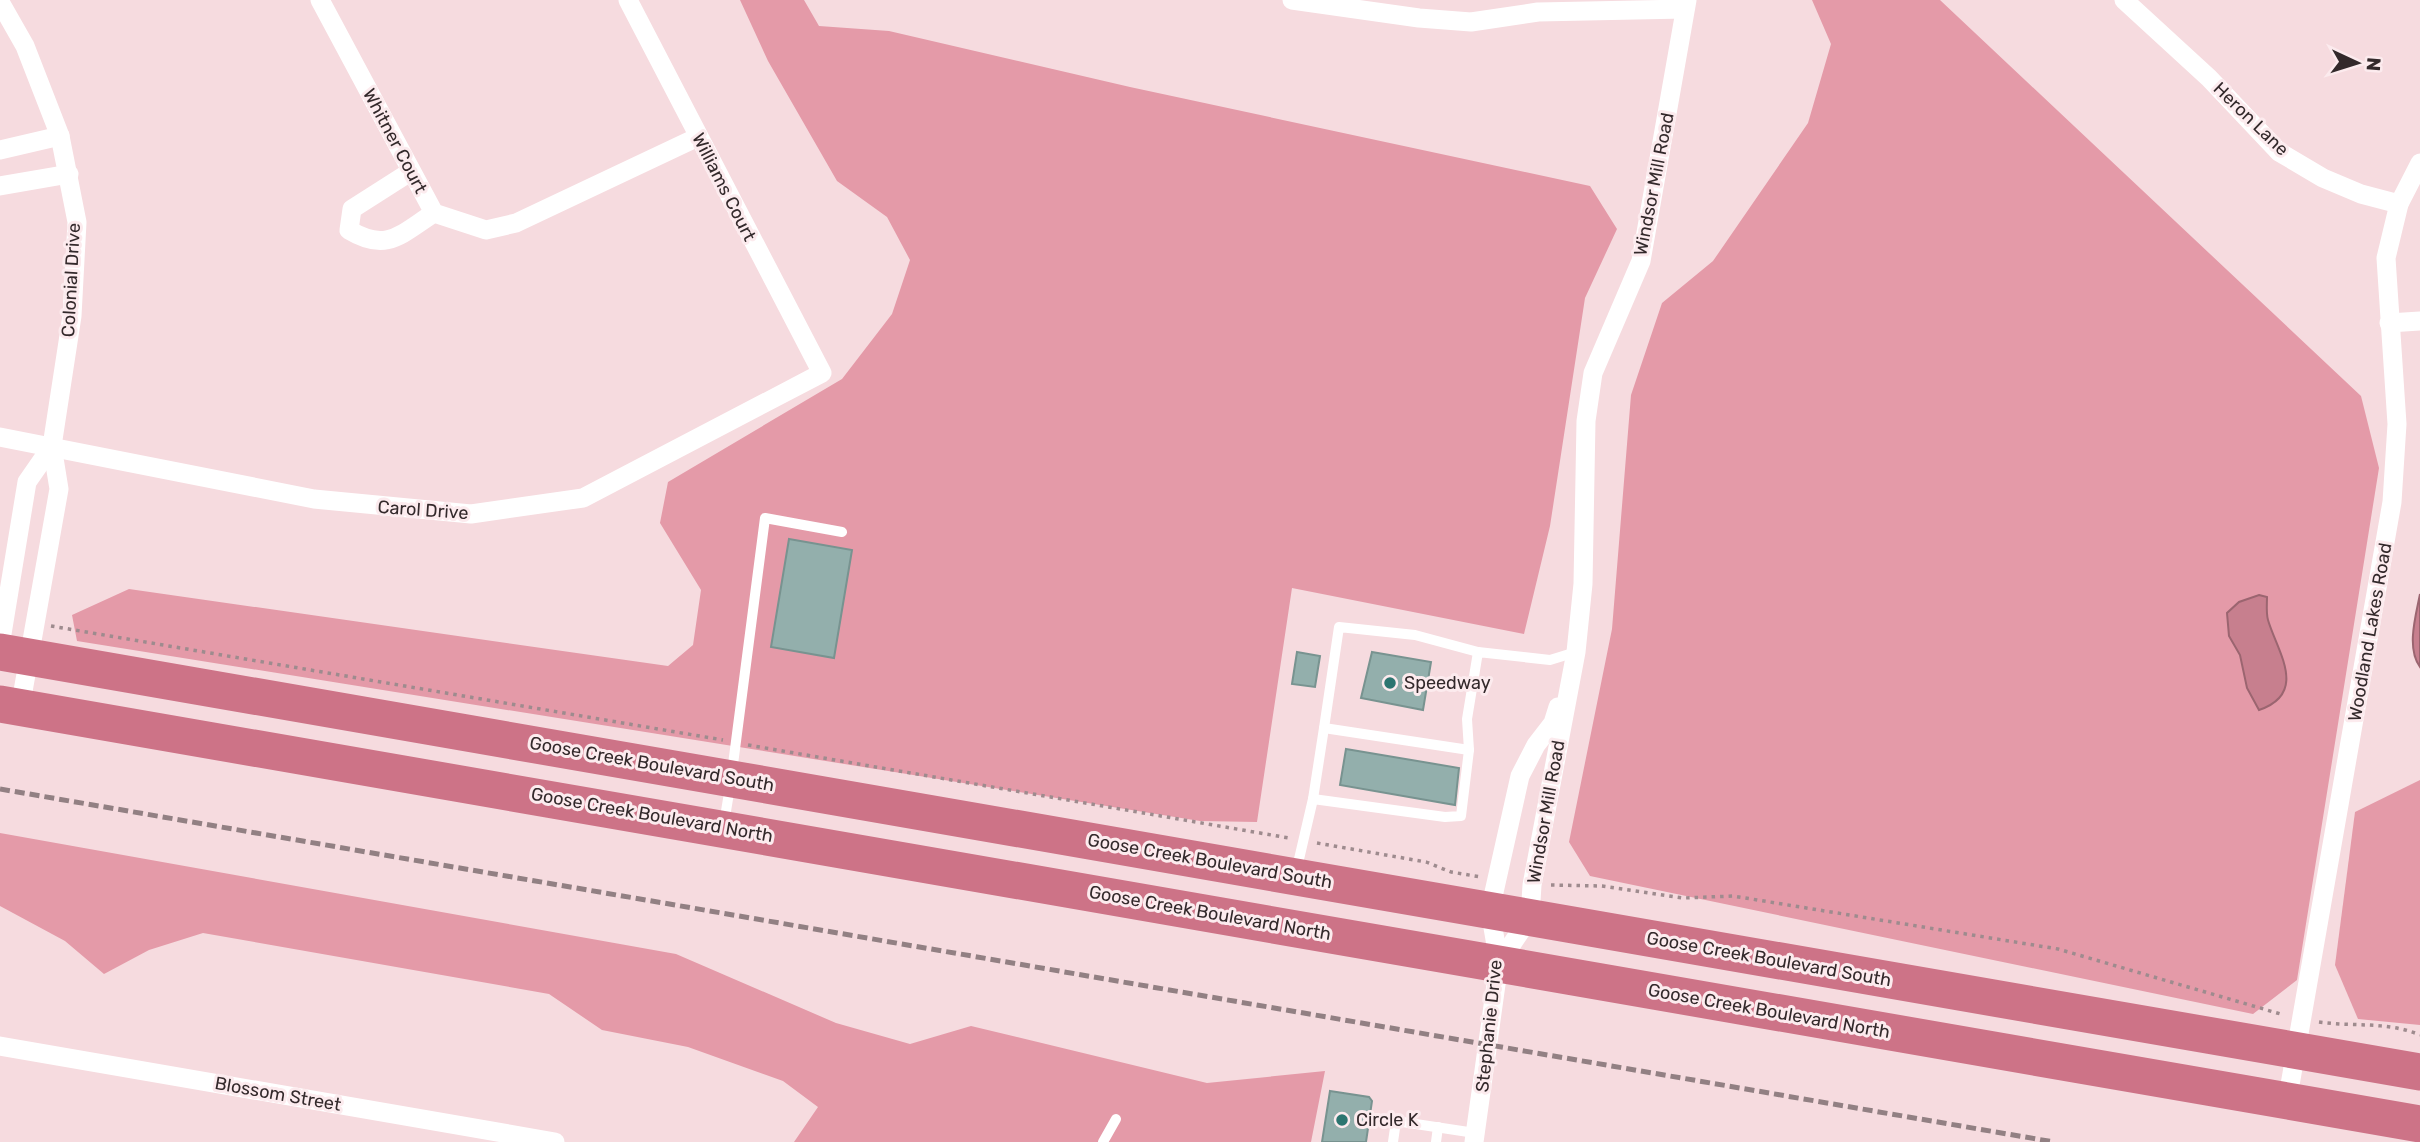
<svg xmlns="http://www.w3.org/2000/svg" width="2420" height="1142" font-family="Rubik,sans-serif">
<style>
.forest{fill:#e49aa8}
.water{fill:#c77f8e;stroke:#9b6570;stroke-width:2}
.building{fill:#93afac;stroke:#789390;stroke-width:2}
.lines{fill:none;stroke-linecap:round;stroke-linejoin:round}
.path{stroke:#9e8b8e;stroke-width:3.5;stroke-dasharray:3.5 5;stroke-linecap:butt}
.lane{stroke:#fff;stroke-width:10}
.street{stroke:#fff;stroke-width:19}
.highway{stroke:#cd7387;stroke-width:37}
.rail{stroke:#928083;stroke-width:5;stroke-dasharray:10 5;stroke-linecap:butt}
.poi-dot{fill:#2c7570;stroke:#fcebee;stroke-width:2.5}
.labels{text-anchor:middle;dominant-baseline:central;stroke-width:6;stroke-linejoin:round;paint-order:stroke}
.street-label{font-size:18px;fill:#33292b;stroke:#fcebee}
.poi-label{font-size:18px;fill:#33292b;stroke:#fcebee;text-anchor:start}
</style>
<rect width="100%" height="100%" fill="#f6dbdf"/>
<g class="forest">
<path d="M740,0H804L819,26L889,31L1130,87L1590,186L1617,229L1585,298L1550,526L1524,634L1292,588L1257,822L1200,821L77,641L72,615L129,589L668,666L693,645L701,590L660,523L668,482L842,379L892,314L910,260L887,217L837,181L768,61Z"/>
<path d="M1812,0H1940L2361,396L2379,468L2297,980L2253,1014L1590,876L1569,842L1612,629L1631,395L1662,303L1713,261L1808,123L1831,44Z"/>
<path d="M2420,780V1025L2358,1019L2335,965L2355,812Z"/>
<path d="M0,833L676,954L836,1023L910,1044L971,1026L1207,1083L1325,1071L1311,1142H794L818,1107L783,1081L688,1047L602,1030L549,994L203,933L149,950L104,974L65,941L0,906Z"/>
</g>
<g class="water">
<path d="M2420,594V667C2406,648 2416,615 2420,594Z"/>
<path d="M2259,595L2267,597C2267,604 2266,613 2268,620C2277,651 2309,693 2259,710L2247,688L2240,655L2229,636L2227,613L2239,602Z"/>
</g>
<g class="building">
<path d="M789,539L852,550L834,658L771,647Z"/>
<path d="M1297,652L1320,656L1315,687L1292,684Z"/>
<path d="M1372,652L1431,662L1423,710L1361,698Z"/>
<path d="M1346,749L1459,768L1455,805L1340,785Z"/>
<path d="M1330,1091L1369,1097L1372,1101L1366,1142H1322Z"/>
</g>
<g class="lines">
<g class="path">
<path d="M51,626L723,740"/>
<path d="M748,745L1289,838"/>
<path d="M1317,843L1426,862L1451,872L1481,877"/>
<path d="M1551,885L1602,886L1683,898L1733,896L2058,949L2284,1015"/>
<path d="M2319,1022C2354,1027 2387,1021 2420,1035"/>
</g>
<g class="lane">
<path d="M1324,728L1339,627L1415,635L1478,652"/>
<path d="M732,772L765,518L842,532"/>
<path d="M1313,799L1324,728L1469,750"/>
<path d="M724,823L730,787"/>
<path d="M1296,872L1313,799L1445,817L1461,816L1469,750L1467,719L1478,652L1550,660L1576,652"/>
<path d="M1103,1142L1116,1119"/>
<path d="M1393,1142L1396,1121L1475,1133"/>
<path d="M1436,1142L1438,1127"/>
</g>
<g class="street">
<path d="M320,0L434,213L486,230L516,223L698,137"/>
<path d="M1292,0L1419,18L1471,22L1538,12L1685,9"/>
<path d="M2124,0L2209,78L2279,152L2323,178L2361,194L2399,204"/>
<path d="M0,2L25,46L60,136L77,222L72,316L52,446L59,489L20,708"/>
<path d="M0,150L60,136"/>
<path d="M410,172L352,209L349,230C387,253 401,234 434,213"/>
<path d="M0,186L69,174"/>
<path d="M2389,323L2420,321"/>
<path d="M0,437L314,499L471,514L583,498L822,373L628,0"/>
<path d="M0,646L27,482L52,446"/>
<path d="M1499,963L1530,917L1532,885L1576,652L1583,584L1586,421L1593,373L1641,261L1687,0"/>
<path d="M0,1046L555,1142"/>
<path d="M2287,1102L2392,502L2397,424L2386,258L2399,204L2420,163"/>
<path d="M1474,1142L1499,963L1490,910L1520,776L1536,745L1553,723L1558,707"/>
</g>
<g class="highway">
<path d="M0,652L2420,1072"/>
<path d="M0,704L2420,1124"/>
</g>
<path class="rail" d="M0,789L2054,1142"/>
</g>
<g class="poi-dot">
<circle cx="1390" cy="683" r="7"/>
<circle cx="1342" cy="1120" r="7"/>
</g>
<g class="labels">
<g class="street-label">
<text transform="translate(2251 119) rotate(44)">Heron Lane</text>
<text transform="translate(395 141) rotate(62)">Whitner Court</text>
<text transform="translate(1654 184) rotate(-79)">Windsor Mill Road</text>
<text transform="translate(724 187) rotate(63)">Williams Court</text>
<text transform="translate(71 280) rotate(-87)">Colonial Drive</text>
<text transform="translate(423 510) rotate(4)">Carol Drive</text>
<text transform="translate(2370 632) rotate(-80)">Woodland Lakes Road</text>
<text transform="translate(652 764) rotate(10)">Goose Creek Boulevard South</text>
<text transform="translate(1546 812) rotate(-80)">Windsor Mill Road</text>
<text transform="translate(652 815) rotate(10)">Goose Creek Boulevard North</text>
<text transform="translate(1210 861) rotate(10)">Goose Creek Boulevard South</text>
<text transform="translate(1210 913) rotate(10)">Goose Creek Boulevard North</text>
<text transform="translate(1769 959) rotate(10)">Goose Creek Boulevard South</text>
<text transform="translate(1769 1011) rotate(10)">Goose Creek Boulevard North</text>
<text transform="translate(1489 1026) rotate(-84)">Stephanie Drive</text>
<text transform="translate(278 1094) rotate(10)">Blossom Street</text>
</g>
<g class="poi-label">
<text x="1404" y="683">Speedway</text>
<text x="1356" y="1120">Circle K</text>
</g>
</g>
<g transform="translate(2357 63) rotate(94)" stroke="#fcebee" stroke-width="5" paint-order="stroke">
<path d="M0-5L12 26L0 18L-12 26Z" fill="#33292b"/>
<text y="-10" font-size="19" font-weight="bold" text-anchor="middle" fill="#33292b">N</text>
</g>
</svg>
